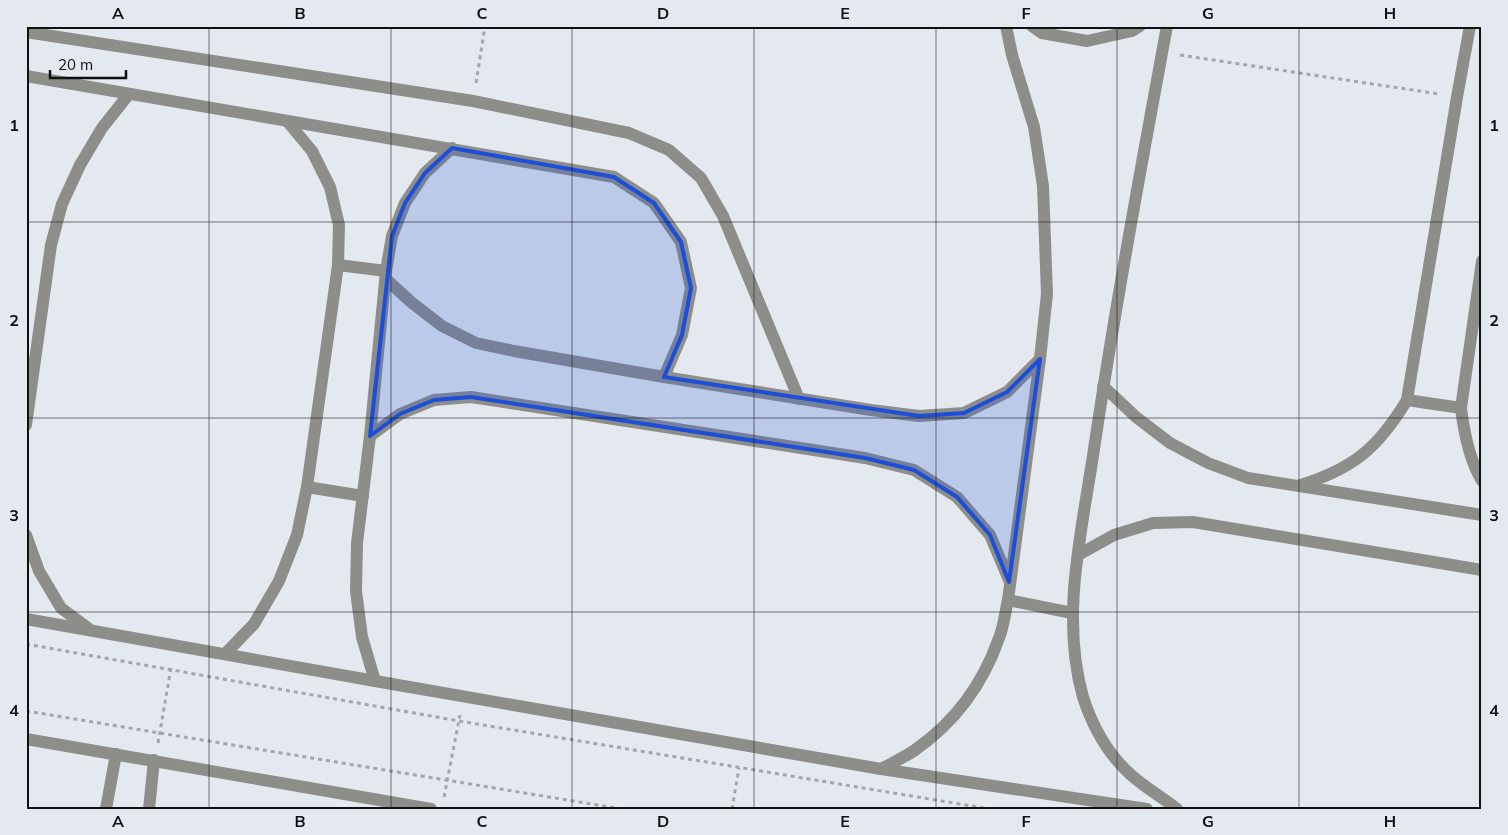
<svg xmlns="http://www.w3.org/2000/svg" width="1508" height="835" font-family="Mulish,sans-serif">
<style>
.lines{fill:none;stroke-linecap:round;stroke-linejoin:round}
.path{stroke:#a3a6ab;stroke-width:3;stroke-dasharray:4 4;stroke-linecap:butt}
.street{stroke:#8d8d8a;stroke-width:12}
.marked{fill:#1d4ed8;fill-opacity:0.2;stroke:#1d4ed8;stroke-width:4;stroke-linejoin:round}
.grid{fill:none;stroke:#0f1012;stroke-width:1;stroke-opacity:0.55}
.neatline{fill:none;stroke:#0f1012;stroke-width:2}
.grid-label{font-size:16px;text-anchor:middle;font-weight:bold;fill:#0f1012}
</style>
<rect width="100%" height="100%" fill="#e4e9ef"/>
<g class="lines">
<g class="path">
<path d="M1180,55L1439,94"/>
<path d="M476,83L485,26"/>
<path d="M26,644L459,721L990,809"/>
<path d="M26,711L622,809"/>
<path d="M158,743L171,668"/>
<path d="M444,797L460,715"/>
<path d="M732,809L739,768"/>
</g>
<g class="street">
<path d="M1032,26L1042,33L1087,41L1132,31L1140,26"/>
<path d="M1167,26C1141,167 1115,308 1094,449C1082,531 1060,616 1083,697C1092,725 1108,754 1130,774C1144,787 1162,797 1177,809"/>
<path d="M26,32L473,101L629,133L669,150L701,178L723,216L799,399"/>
<path d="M26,76L614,177L654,203L681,242L691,288L682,335L664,377"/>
<path d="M1482,261L1461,408C1464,433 1469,459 1482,481"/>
<path d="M338,265L386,271"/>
<path d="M387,280L411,302L442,326L476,343L514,351L664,377L871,410L919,416L964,413L1007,392L1040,359"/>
<path d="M1103,386L1136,417L1170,443L1208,463L1248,478L1482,515"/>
<path d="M1407,400L1461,408"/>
<path d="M26,425L51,245L62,204L80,165L102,128L129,94"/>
<path d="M370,436L400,414L434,400L471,397L865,458L914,470L957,497L990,535L1009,580"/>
<path d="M1301,485C1354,468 1378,448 1407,400L1457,97L1470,26"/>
<path d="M307,487L363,496"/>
<path d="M26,535L39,571L61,608L88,628"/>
<path d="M1078,555L1114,535L1153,523L1193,522L1482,570"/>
<path d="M1008,600L1072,613"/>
<path d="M26,619L375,681L881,769L1147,809"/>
<path d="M225,654L254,624L279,581L297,535L307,487L338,265L339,225L330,187L312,151L287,121"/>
<path d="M375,681L362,637L356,591L357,543L370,436L386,271L392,236L405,203L425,173L452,148"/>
<path d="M26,739L431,809"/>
<path d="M881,769C892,763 905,757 915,750C955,722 983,684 999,638C1004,626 1005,612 1008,600L1040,359L1047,294L1043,186L1034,127L1012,55L1006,26"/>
<path d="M106,809L116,754"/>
<path d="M149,809L154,760"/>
</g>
</g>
<path class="marked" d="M452,148L614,177L654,203L681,242L691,288L682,335L664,377L919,416L964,413L1007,392L1040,359L1009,582L990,535L957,497L914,470L865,458L471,397L434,400L400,414L370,436L392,236L405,203L425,173Z"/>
<path class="grid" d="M209,26V809M391,26V809M572,26V809M754,26V809M936,26V809M1117,26V809M1299,26V809M26,222H1482M26,418H1482M26,612H1482"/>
<rect width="1508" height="835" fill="none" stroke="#e4e9ef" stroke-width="55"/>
<path d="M50 70v8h76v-8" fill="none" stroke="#0f1012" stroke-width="2.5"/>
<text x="58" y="70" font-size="15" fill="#0f1012" stroke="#e4e9ef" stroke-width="4" paint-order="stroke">20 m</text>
<rect x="28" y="28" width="1452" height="780" class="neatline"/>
<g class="grid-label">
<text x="118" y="19">A</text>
<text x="300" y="19">B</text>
<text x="482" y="19">C</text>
<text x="663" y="19">D</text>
<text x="845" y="19">E</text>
<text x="1026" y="19">F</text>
<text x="1208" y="19">G</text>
<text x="1390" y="19">H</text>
<text x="14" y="131">1</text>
<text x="1494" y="131">1</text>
<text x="14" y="326">2</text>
<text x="1494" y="326">2</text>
<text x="14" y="521">3</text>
<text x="1494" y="521">3</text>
<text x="14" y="716">4</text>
<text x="1494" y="716">4</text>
<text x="118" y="827">A</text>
<text x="300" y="827">B</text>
<text x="482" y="827">C</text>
<text x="663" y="827">D</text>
<text x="845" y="827">E</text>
<text x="1026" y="827">F</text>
<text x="1208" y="827">G</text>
<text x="1390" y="827">H</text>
</g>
</svg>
